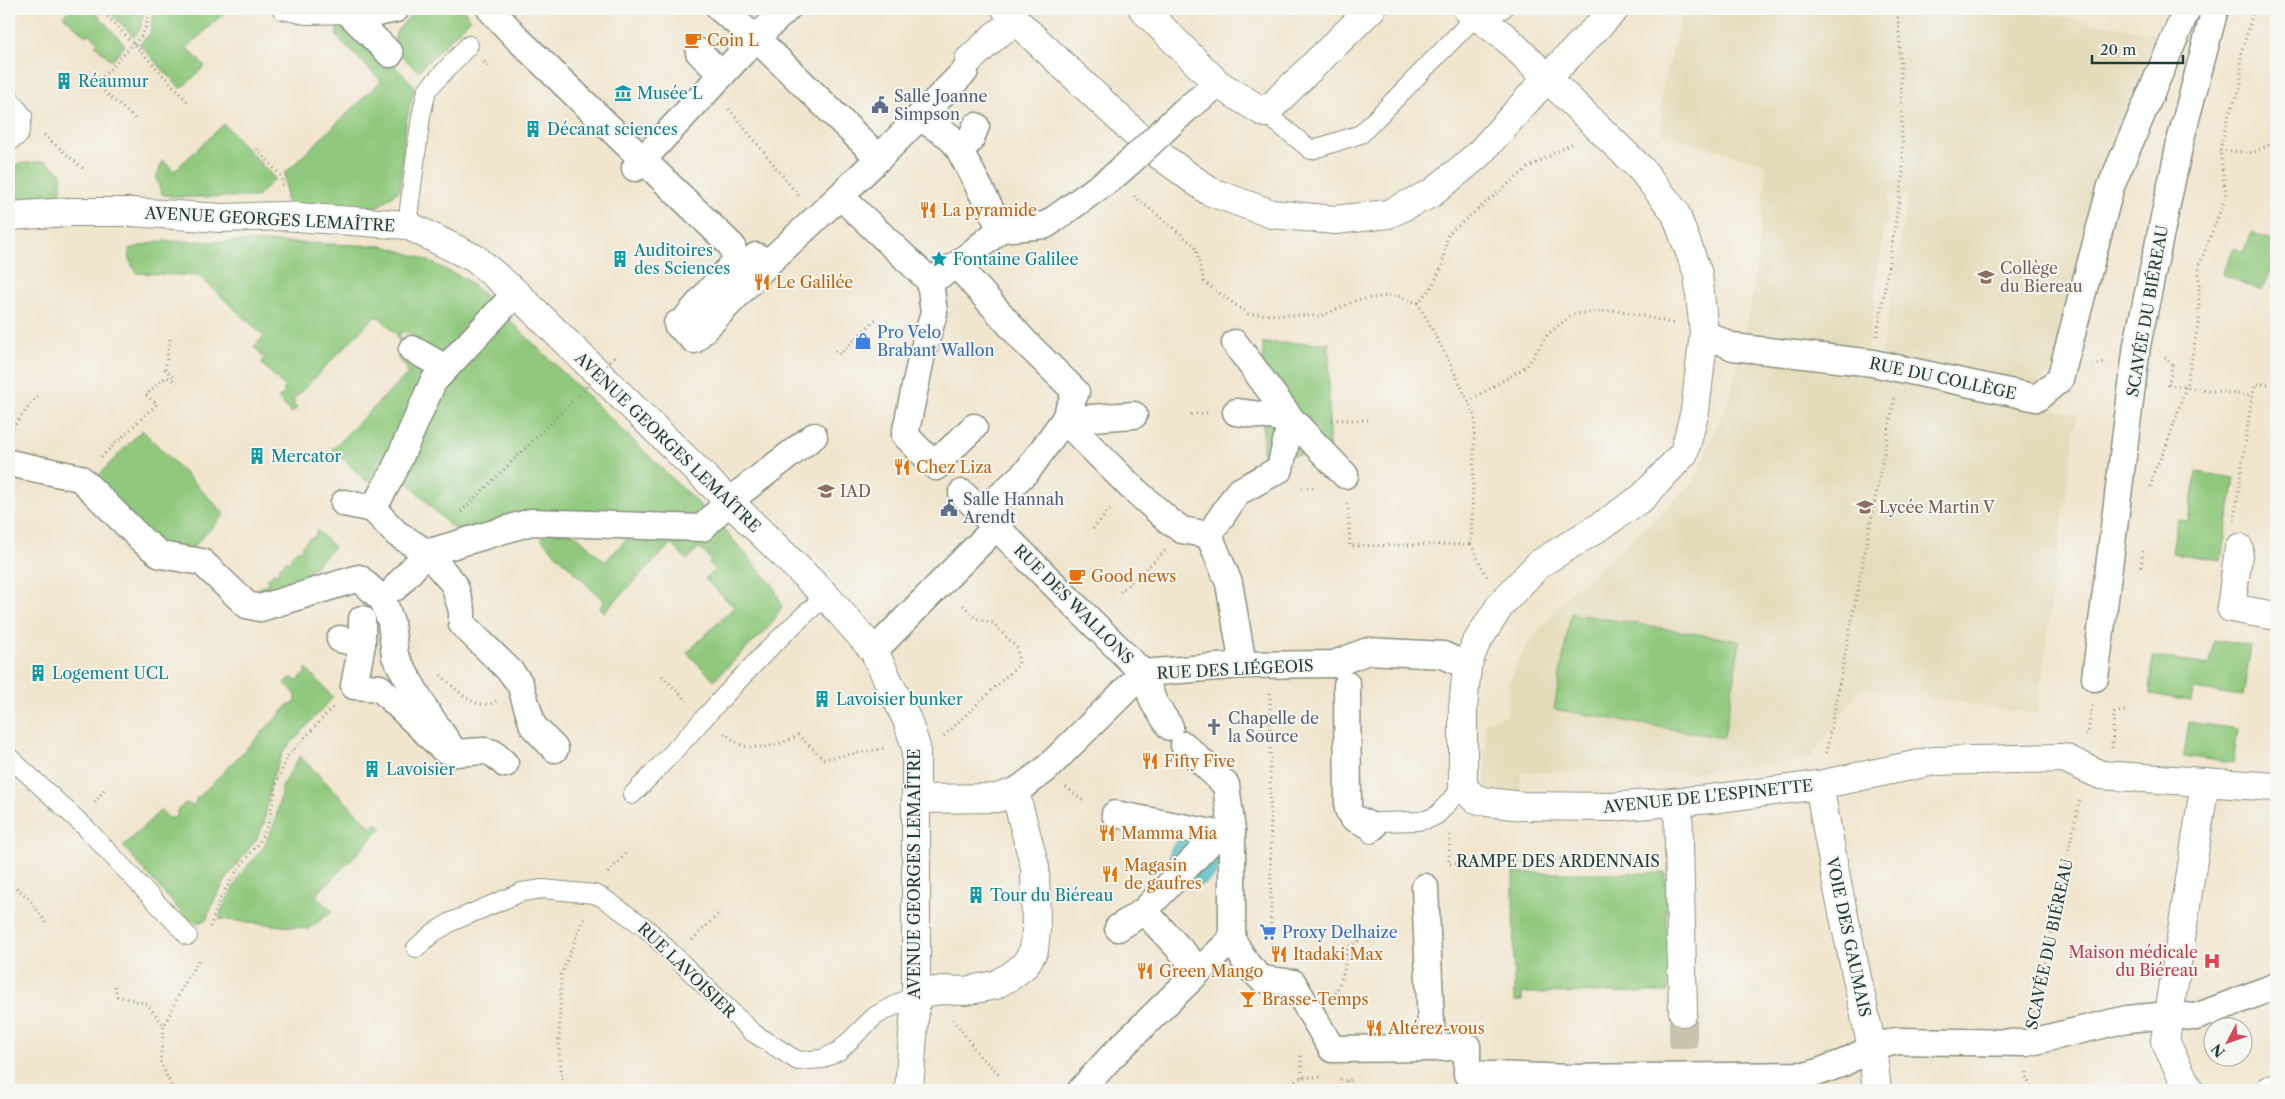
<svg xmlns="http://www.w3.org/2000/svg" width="2285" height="1099" font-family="'Libre Caslon Text',serif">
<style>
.built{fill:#e4dbba}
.green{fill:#90c97d;stroke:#588358}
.water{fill:#4fbdc5;stroke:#377d7c}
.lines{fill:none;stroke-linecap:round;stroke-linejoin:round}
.minor-tunnel{stroke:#c7c3ae;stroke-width:28;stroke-dasharray:28 14;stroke-linecap:butt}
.service-casing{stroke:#889180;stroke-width:20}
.pedestrian-casing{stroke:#889180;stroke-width:29}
.minor-casing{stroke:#889180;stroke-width:30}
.tertiary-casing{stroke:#889180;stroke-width:30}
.path{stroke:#889180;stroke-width:3;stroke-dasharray:1 4;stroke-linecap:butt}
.service{stroke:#fff;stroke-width:18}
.pedestrian{stroke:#fff;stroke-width:26}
.minor{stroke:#fff;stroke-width:28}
.tertiary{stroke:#fff;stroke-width:28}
.pedestrian-bridge-casing{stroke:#889180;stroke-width:29;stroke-linecap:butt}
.path-bridge{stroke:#889180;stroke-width:3;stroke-dasharray:1 4;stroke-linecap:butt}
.pedestrian-bridge{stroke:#fff;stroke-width:26}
.labels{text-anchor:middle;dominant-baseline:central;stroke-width:4;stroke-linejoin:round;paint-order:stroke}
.food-label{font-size:16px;fill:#c56008;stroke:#f6f6f2;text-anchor:start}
.culture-label{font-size:16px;fill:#0d838f;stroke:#f6f6f2;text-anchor:start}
.service-label{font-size:16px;fill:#4e5e75;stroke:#f6f6f2;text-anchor:start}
.street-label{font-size:16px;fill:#1f3d34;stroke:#f6f6f2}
.education-label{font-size:16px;fill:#785e54;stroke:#f6f6f2;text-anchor:start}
.shop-label{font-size:16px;fill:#366cbe;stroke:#f6f6f2;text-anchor:start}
.worship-label{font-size:16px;fill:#5b616d;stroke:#f6f6f2;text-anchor:start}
.health-label{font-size:16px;fill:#be3a42;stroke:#f6f6f2;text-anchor:end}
</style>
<rect width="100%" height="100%" fill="#f6f6f2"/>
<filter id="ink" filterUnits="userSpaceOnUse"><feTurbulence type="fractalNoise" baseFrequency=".02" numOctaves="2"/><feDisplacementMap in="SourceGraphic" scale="10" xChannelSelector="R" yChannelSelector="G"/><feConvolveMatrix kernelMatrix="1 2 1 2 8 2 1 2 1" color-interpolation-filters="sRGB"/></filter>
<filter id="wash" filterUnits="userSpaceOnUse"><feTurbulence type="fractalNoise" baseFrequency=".0096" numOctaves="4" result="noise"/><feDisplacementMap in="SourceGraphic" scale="20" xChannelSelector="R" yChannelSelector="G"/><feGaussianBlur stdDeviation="1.12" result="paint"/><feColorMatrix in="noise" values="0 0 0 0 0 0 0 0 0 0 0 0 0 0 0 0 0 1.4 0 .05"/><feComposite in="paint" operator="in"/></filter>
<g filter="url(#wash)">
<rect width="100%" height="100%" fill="#f1e5cd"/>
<path class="built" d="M1684,9H2013L2162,35L2051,372L2032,389L1881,358L1907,197L1889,195L1864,375L2077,414L2037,714L1861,688L1808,761L1665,775L1598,772H1521V798L1485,792L1486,721L1508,714L1509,682L1522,653L1570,592L1637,534L1694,481L1732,390L1752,299L1767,165L1661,133L1662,87Z"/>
<g class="green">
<path d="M71,9H92L125,45L112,61L95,45L98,42L89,33L86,36L63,16Z"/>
<path d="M107,9H144L140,29L134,37Z"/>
<path d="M154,9H228L187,48L205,66L181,89L139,44L150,34Z"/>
<path d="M416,9H463L471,19L418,71L392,47L397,31Z"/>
<path d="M350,22L415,86L406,121L400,190L376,208L286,204L285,173L381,81L337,37V23Z"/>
<path d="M224,124L275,179L257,197H175L162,194L156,178L163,160L174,171Z"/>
<path d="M45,161L61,173V205L9,207V165Z"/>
<path d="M2252,232L2276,243V259L2262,291L2222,274L2234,248L2243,252Z"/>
<path d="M159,241L272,242L385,246L422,258L467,280L495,305L439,361L412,346V335L407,332H400L401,343L396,337L397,335L379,317H374L293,400L295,403L293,405L297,408L292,413L278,399L285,392L283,390L285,387L262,364L264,358L254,347L264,336L199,276L137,273L130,262L129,249Z"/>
<path d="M504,315L707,512L701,517L471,531L453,528L448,524L407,482L403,464L436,385Z"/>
<rect x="1263" y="343" width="66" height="112"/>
<path d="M399,355H412L434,365L377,487L364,479L332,449L408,373L406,370L407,368L397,358Z"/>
<path d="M142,430L225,514L190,550H166L95,479Z"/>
<path d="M2196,472L2235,478L2221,560L2172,553L2177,520L2188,521Z"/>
<path d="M719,524L773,585L782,606L771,625L714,680L687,653L734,607L705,579L716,570L709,563L711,560L699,547L687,560L671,544L604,612L600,607L604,602L541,539L548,532L574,533L605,562L633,532Z"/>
<path d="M317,530L334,547L286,594L272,598L253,594L263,585H268L267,579L274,573L279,574V568L286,561L291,562V556L297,550H302L303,544L309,538H314Z"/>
<path d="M1571,613L1740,641L1724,738L1554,709Z"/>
<path d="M2214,640L2251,646L2243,696L2193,689L2191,701L2150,694L2153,657L2210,665Z"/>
<path d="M306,668L333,697L283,752L271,781L264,823L256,840L230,873L215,899L206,920L197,923L186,918L123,846L161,810L168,818H177V811L185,803L194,806L197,797H199L287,707V705L296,703V695L285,683L290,678L298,680L306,672Z"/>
<path d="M2189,722L2238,729L2233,763L2184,756Z"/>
<path d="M300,756L372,828L377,823L382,828L316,895L332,911L309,929L219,919L222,909L241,874L263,848L275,822L283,784Z"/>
<path d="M1513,873H1665L1668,992L1522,993V1001H1514Z"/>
</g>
<path class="water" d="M1181,837L1217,848C1220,857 1221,865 1216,873C1196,906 1146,866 1181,837Z"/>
</g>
<g filter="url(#ink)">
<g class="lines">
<path class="minor-tunnel" d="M1683,1090V1012"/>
<g class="service-casing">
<g id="service">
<path d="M282,10L306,15L350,14"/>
<path d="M9,98L23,116L19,135L9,142"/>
<path d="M1265,113L1311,150L1361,134L1477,15L1503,9"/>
<path d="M407,225L421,116L427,90L469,45"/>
<path d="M9,757L85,827L188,936"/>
<path d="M632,795C697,730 754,656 826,596"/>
<path d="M1371,834L1373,827L1378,822L1418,821L1429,819L1437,815L1463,787"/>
<path d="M416,948L433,933L451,922L522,892L543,889L594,894L603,898L646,928L752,1032L798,1061L822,1059L839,1051L875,1016L916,994"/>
</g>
</g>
<g class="pedestrian-casing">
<g id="pedestrian">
<path d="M490,9L519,40L732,246L736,262C715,282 699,305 679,326"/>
<path d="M720,9L756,38L879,158L965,71"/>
<path d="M350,14L390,54"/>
<path d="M350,14H372L396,9"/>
<path d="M699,52L722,75"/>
<path d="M1184,111L1218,84"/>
<path d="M919,117L949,136L958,147L1001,229"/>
<path d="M958,147L970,141L976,126"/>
<path d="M879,158L840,196L930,281"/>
<path d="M635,168L756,38L787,9"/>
<path d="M756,256L768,263L840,196"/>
<path d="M957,265L1024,341L1076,392L1064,420L1130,486L1168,520L1182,530L1209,535L1229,583L1243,665"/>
<path d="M677,324L694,340L768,263"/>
<path d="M1704,333L1733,347L1873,363L2037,398L2060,379L2111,186L2187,9"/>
<path d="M1235,343L1291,419L1345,475"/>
<path d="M412,349L446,368"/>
<path d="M1236,412L1291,419"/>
<path d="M931,462L948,452L974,427"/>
<path d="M9,463L80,478L142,540L161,555L202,562L247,605L260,608L359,578L383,600L391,622L395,656L425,709L455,753"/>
<path d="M936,467L905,435L922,354L934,313L930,281L957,265L1001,229L1046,225L1114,176L1130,162"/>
<path d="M962,493L1143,673L1154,703L1170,727"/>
<path d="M344,503L373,509L396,533L427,553L454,584L462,611V624L511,672L520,684L533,726L555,749"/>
<path d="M373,509L393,473L433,382L516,293"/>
<path d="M982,513L1028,470L1064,420L1134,415"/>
<path d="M1209,535L1238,492L1280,469L1291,419"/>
<path d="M420,560L427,553L531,522L702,528L729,501L814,436"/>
<path d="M396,587L414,567"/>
<path d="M362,619V644L354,686L380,688L443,749L455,753L484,751L493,753L505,764"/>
<path d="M340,639L362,644"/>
<path d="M874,651L996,527"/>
<path d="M2095,678L2137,345L2181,138L2215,9"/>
<path d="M1347,685L1348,809L1352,817L1373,827"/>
<path d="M1015,792L1045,770L1143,673L1243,665L1334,664L1368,651L1443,655L1467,666"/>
<path d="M1115,814L1218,834L1232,831"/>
<path d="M1425,887L1432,1048L1467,1046V1074L1570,1078L1810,1075L1843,1063L1872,1048L1896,1041L2027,1043L2127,1019L2169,1015L2196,1017L2276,986"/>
<path d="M1144,911L1189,959"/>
<path d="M1118,928L1144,911L1218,834"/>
<path d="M1232,939L1248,966L1262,979L1293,983L1332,1049L1432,1048"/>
<path d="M1081,1090L1110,1058L1232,939V831L1226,785L1184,745"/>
</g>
</g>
<g class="minor-casing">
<g id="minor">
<path d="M1143,9L1218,84L1265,113L1371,9"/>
<path d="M1467,9L1506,38L1642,170L1675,212L1698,274L1704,333L1695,411L1684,453L1643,497L1604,524L1539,564L1501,604L1475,645L1467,666L1463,709V787L1474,798L1487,802L1523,806L1611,807L1711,799L1819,785L1934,761L2064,758L2101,775L2276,787"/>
<path d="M2239,548L2231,608L2276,616"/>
<path d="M1819,785L1838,889L1872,1048L1877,1090"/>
<path d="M1678,802L1683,1012"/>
<path d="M916,994L942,990L965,991L995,985L1011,976L1025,965L1034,950L1036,931L1035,867L1015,792L997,798L917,799"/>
<path d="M2189,1090L2165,1041L2205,782"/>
<path d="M2270,1090L2276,1087"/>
</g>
</g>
<g class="tertiary-casing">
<g id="tertiary">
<path d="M1006,9L1016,21L1154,151L1209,191L1272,214L1335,220L1388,214L1432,193L1478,155L1547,78L1615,9"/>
<path d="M969,60L996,35L1016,21"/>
<path d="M9,216L70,212H131L221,218L283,216L407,225L476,259L516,293L826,596L874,651L907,720L916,747V994L909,1090"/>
</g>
</g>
<g class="path">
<path d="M101,9L188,102"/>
<path d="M484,62L490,68"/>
<path d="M89,78L135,119"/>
<path d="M96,84L143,34L148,20V9"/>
<path d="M729,109L799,196"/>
<path d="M44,135L84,169"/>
<path d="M257,149L282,177V186"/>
<path d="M2220,150L2252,153L2276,142"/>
<path d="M1134,196L1195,246L1204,282L1248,314L1321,316L1357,300L1395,295L1418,303L1452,367L1475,416L1471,544L1487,577"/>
<path d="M1418,303L1432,287L1442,266L1448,234L1529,167L1573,143"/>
<path d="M1877,336L1903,176L1900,44L1897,9"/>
<path d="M170,339L165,369L175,379"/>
<path d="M835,350L840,354L877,318"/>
<path d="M2165,357L2172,365L2169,385L2252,396"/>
<path d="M2093,366L2106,361"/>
<path d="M1468,402L1527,366L1547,335L1573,314L1618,310L1675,324"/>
<path d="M1191,414L1208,413"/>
<path d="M1332,420H1371"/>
<path d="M9,432L39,394"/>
<path d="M101,457L157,404L146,395L166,377L177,382"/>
<path d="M2151,487L2153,474L2166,447L2186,387L2199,321V266L2226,196L2220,150L2228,117L2241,86V54L2254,9"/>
<path d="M1302,488L1316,487"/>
<path d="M1348,504L1350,546L1471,544"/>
<path d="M461,512L579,395"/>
<path d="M2234,521L2252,396L2256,384H2276"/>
<path d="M1093,529L1112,507"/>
<path d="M2141,567L2143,550"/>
<path d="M1120,592L1165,551"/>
<path d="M441,675C454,687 476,714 496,701"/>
<path d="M662,676L687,701"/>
<path d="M1270,693L1271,947"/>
<path d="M724,733C730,737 737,744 744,746C760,750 785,744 798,735L824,759L885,748"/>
<path d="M2086,735L2088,734L2092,705"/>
<path d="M944,736L1019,664L1017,648L993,623L975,618L961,603"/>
<path d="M2112,748L2114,713L2128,710"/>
<path d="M1826,753L1895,396"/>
<path d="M1066,787L1083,801"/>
<path d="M95,803L106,787"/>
<path d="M1450,835L1449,864L1584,858L1651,859"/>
<path d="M608,873L628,851"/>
<path d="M9,881L29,899L47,924"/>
<path d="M210,927L219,901L236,872L259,843L269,821L277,782L288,756L334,706"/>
<path d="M692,940L720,912"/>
<path d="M115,986L117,996L147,1004L164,1026"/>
<path d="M1334,998L1344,972L1347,948L1358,941L1369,937"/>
<path d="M2034,1012L2080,798"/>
<path d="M953,1019L980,1056L999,1074"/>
<path d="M1301,1056L1302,1077"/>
<path d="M2027,1072V1079L2032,1090"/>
<path d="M1340,1079L1347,1081L1353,1079"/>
<path d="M1347,1081V1090"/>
<path d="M1286,1085L1302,1077H1324"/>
<path d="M173,1090L160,1061L164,1026L181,990L199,959"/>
<path d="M563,1090L559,1048L561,975L584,918"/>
</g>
<use href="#service" class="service"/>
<use href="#pedestrian" class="pedestrian"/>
<use href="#minor" class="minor"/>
<use href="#tertiary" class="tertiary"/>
<g class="pedestrian-bridge-casing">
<path id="pedestrian-bridge" d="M1130,162L1184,111"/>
</g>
<path class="path-bridge" d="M583,391L617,354"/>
<use href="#pedestrian-bridge" class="pedestrian-bridge"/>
</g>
</g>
<defs>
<g id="cafe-bare" transform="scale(1.35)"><path d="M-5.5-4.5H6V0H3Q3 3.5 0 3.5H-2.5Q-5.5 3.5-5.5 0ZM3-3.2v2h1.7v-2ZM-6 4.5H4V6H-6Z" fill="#e8710a" stroke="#f6f6f2" stroke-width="2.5" paint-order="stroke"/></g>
<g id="building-bare" transform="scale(1.35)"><path d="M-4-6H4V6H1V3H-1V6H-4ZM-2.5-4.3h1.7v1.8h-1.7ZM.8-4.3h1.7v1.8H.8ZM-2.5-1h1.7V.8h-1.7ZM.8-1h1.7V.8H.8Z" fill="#0f9aa8" stroke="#f6f6f2" stroke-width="2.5" paint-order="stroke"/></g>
<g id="museum-bare" transform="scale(1.35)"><path d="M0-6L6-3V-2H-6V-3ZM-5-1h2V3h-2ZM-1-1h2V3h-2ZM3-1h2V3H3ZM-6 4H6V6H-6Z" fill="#0f9aa8" stroke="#f6f6f2" stroke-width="2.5" paint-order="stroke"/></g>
<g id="civic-bare" transform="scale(1.35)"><path d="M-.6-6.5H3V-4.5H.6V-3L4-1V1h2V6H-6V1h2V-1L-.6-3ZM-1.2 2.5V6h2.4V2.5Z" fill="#5c6f8a" stroke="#f6f6f2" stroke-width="2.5" paint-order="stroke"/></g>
<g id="restaurant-bare" transform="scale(1.35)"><path d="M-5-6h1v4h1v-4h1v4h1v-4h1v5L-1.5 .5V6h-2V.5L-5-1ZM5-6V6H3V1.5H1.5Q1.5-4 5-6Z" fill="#e8710a" stroke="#f6f6f2" stroke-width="2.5" paint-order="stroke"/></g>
<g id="sight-bare" transform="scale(1.35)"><path d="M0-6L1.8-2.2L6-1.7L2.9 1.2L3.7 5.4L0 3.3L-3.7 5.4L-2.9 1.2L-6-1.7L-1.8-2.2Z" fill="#0f9aa8" stroke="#f6f6f2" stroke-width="2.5" paint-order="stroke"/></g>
<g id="school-bare" transform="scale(1.35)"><path d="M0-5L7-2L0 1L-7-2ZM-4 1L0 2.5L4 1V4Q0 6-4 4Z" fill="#8d6e63" stroke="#f6f6f2" stroke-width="2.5" paint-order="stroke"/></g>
<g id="shop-bare" transform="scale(1.35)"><path d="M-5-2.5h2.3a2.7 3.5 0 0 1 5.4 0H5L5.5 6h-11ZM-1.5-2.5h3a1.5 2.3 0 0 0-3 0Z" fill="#3f7fe0" stroke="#f6f6f2" stroke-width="2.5" paint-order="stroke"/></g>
<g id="university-bare" transform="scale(1.35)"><path d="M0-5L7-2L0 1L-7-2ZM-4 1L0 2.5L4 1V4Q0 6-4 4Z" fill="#8d6e63" stroke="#f6f6f2" stroke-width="2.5" paint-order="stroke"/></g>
<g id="church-bare" transform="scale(1.35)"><path d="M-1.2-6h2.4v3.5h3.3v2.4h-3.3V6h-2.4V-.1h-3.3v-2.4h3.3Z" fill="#6b7280" stroke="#f6f6f2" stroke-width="2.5" paint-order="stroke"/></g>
<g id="supermarket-bare" transform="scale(1.35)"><path d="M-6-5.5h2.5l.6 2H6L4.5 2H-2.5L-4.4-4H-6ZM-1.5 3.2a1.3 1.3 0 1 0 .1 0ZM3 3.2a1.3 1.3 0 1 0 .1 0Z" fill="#3f7fe0" stroke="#f6f6f2" stroke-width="2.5" paint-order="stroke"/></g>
<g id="hospital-bare" transform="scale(1.35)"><path d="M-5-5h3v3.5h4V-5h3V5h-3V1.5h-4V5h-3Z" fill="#e0444e" stroke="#f6f6f2" stroke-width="2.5" paint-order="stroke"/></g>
<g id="bar-bare" transform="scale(1.35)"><path d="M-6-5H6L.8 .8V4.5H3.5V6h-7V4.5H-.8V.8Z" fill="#e8710a" stroke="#f6f6f2" stroke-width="2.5" paint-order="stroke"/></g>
</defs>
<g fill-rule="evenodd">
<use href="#cafe-bare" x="693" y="40"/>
<use href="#building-bare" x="64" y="81"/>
<use href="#museum-bare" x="623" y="93"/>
<use href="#civic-bare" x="880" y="105"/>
<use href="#building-bare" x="533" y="129"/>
<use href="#restaurant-bare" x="928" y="210"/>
<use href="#building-bare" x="620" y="259"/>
<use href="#sight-bare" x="939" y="259"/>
<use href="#school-bare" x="1986" y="277"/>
<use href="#restaurant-bare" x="762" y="282"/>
<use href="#shop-bare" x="863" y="341"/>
<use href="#building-bare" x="257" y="456"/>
<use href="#restaurant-bare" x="902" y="467"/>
<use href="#university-bare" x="826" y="491"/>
<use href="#school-bare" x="1865" y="507"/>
<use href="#civic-bare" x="949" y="508"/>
<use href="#cafe-bare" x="1077" y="576"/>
<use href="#building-bare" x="38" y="673"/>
<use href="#building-bare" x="822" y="699"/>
<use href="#church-bare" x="1214" y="727"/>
<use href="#restaurant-bare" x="1150" y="761"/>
<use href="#building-bare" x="372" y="769"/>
<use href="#restaurant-bare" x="1107" y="833"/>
<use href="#restaurant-bare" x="1110" y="874"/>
<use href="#building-bare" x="976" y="895"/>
<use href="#supermarket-bare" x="1268" y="932"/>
<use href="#restaurant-bare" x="1279" y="954"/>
<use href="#hospital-bare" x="2212" y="961"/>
<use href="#restaurant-bare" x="1145" y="971"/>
<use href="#bar-bare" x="1248" y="999"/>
<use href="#restaurant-bare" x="1374" y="1028"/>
</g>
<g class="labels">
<g class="food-label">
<text x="707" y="40">Coin L</text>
<text x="942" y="210">La pyramide</text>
<text x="776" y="282">Le Galilée</text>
<text x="916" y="467">Chez Liza</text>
<text x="1091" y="576">Good news</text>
<text x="1164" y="761">Fifty Five</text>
<text x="1121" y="833">Mamma Mia</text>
<text x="1124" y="865">Magasin<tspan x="1124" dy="18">de gaufres</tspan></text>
<text x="1293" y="954">Itadaki Max</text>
<text x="1159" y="971">Green Mango</text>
<text x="1262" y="999">Brasse-Temps</text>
<text x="1388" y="1028">Altérez-vous</text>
</g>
<g class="culture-label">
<text x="78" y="81">Réaumur</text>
<text x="637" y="93">Musée L</text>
<text x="547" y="129">Décanat sciences</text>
<text x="634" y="250">Auditoires<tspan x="634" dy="18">des Sciences</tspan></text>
<text x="953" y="259">Fontaine Galilee</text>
<text x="271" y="456">Mercator</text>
<text x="52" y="673">Logement UCL</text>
<text x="836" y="699">Lavoisier bunker</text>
<text x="386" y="769">Lavoisier</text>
<text x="990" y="895">Tour du Biéreau</text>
</g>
<g class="service-label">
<text x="894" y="96">Salle Joanne<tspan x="894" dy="18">Simpson</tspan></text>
<text x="963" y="499">Salle Hannah<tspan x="963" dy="18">Arendt</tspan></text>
</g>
<g class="street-label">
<text transform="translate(270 219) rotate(3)">AVENUE GEORGES LEMAÎTRE</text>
<text transform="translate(2147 311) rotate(-80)">SCAVÉE DU BIÉREAU</text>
<text transform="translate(1943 378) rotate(12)">RUE DU COLLÈGE</text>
<text transform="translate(668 442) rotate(44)">AVENUE GEORGES LEMAÎTRE</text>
<text transform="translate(1074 604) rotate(45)">RUE DES WALLONS</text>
<text transform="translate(1235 669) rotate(-3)">RUE DES LIÉGEOIS</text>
<text transform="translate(1708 796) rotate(-6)">AVENUE DE L'ESPINETTE</text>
<text x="1558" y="861">RAMPE DES ARDENNAIS</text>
<text transform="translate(914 874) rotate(-90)">AVENUE GEORGES LEMAÎTRE</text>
<text transform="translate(1849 937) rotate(78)">VOIE DES GAUMAIS</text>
<text transform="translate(2049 944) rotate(-78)">SCAVÉE DU BIÉREAU</text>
<text transform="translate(687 970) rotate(44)">RUE LAVOISIER</text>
</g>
<g class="education-label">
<text x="2000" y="268">Collège<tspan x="2000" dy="18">du Biereau</tspan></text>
<text x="840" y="491">IAD</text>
<text x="1879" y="507">Lycée Martin V</text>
</g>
<g class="shop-label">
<text x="877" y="332">Pro Velo<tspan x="877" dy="18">Brabant Wallon</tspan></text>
<text x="1282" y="932">Proxy Delhaize</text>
</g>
<g class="worship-label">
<text x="1228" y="718">Chapelle de<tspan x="1228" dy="18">la Source</tspan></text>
</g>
<g class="health-label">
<text x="2198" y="952">Maison médicale<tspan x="2198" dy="18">du Biéreau</tspan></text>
</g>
</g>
<rect width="2285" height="1099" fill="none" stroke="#f6f6f2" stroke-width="30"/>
<g transform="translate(2228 1042) rotate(229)"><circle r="24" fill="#f6f6f2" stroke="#a0aca6"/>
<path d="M0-4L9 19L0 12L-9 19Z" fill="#d1495b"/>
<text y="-8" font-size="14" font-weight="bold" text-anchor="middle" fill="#1f3d34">N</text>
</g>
<path d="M2092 55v8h91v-8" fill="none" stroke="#1f3d34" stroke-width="2.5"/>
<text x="2100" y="55" font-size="15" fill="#1f3d34" stroke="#f6f6f2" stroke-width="4" paint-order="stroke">20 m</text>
</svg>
